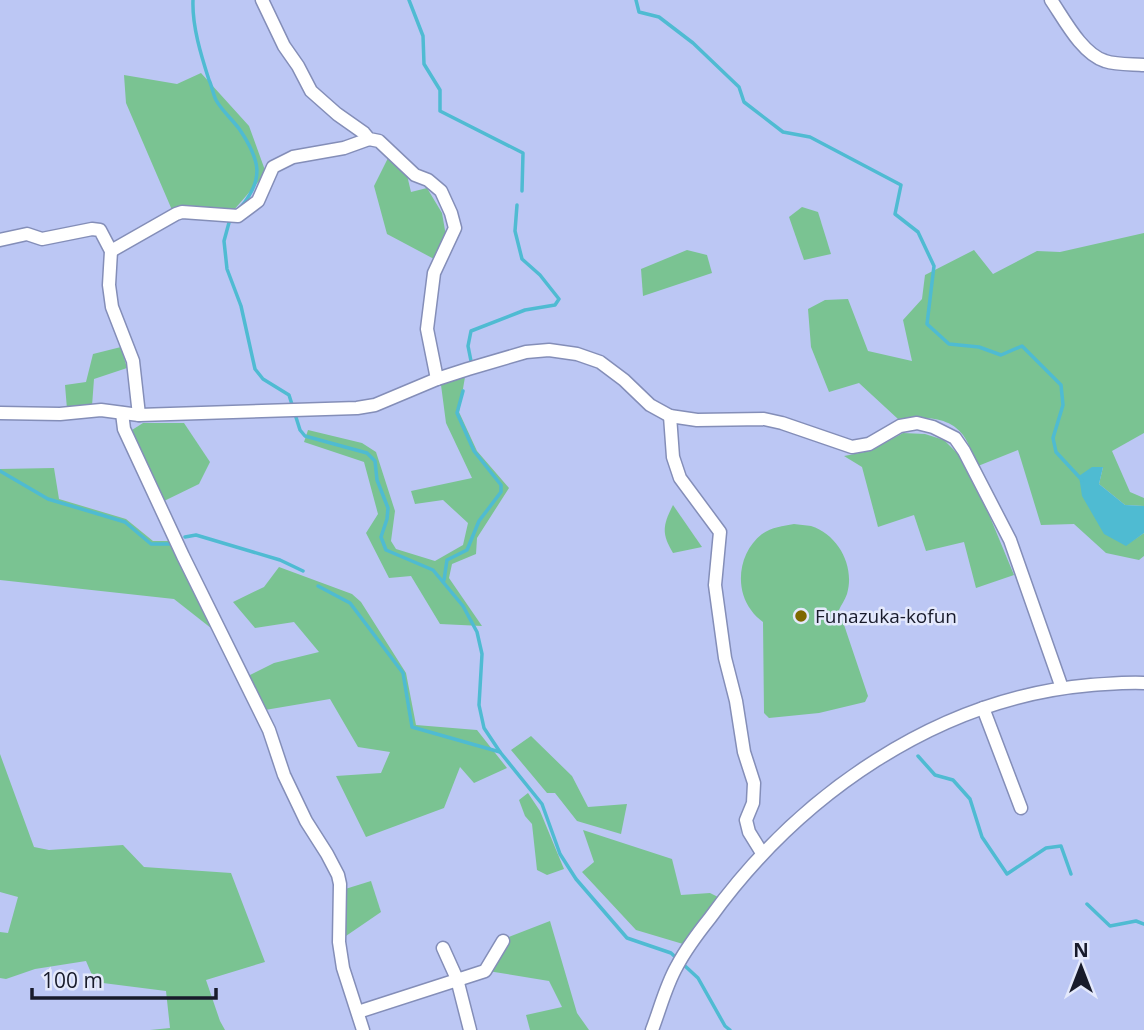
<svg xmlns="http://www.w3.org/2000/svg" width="1144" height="1030" font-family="'Open Sans',sans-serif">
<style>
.green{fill:#7ac392}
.water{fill:#4fbbd2}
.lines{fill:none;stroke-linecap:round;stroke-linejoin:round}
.stream{stroke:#4fbbd2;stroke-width:3.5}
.minor-casing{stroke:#848eb8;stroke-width:15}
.minor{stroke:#fff;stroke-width:12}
.poi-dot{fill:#7e6800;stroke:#e4e9fc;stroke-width:2.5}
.labels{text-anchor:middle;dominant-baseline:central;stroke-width:5;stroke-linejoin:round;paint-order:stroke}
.poi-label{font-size:19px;fill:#181b2b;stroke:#e4e9fc;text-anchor:start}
</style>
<rect width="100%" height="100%" fill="#bcc7f4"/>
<g class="green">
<path d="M201,73L249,126L266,173L233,211L172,210L126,103L124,75L177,84Z"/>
<path d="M389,156L406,171L411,192L427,188L442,213L446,236L434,259L387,234L374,186Z"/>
<path d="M802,207L818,212L831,254L804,260L789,217Z"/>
<path d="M1144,233V433L1112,451L1130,492L1144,498V506L1125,505L1099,484L1103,467L1079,476L1126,545L1144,533V556L1139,560L1106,553L1074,524L1041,525L1018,450L978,466C973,456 969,443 963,435C948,415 920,417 898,419L859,383L829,392L811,347L808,309L825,300L848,299L868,351L912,361L903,320L922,299L925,275L974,250L993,274L1037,251L1060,252Z"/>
<path d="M687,250L707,255L712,273L643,296L641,269Z"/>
<path d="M121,347L127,368L94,379L92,406L67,409L65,385L86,382L93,354Z"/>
<path d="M465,377L459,412L477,451L509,488L477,538L476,554L452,564L449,578L482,626L440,624L411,576L389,578L366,533L378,514L364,462L304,442L308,430L362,443L376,452L395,511L391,541L396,549L435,561L463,545L468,523L443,500L415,504L411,491L472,478L446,423L441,385Z"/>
<path d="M143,423H184L210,462L199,484L164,501L132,430Z"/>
<path d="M903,433L925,434L944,440L963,459L983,500L1014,575L976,588L964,542L926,551L914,515L878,527L862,467L844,456L870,451Z"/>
<path d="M54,468L59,499L126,519L153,541H170L216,632L174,599L0,580V469Z"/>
<path d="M673,505L702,547L673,553C661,533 663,525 673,505Z"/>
<path d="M794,524C799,525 806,525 811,526C839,535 855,567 847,594C845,600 841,605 839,610L868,696L865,702L819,713L769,718L764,713L763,622C759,619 754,615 751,610C734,587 739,552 762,534C772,527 783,526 794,524Z"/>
<path d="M279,567L352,594L361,602L406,673L416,725L477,730L507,768L474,783L460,767L444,808L366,837L336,776L381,773L390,752L358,747L330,699L265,710L248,676L274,663L319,652L294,622L255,628L233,602L264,587Z"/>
<path d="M531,736L572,776L588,807L627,804L621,834L577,821L555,793H547L511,750Z"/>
<path d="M0,754L34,847L49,850L123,845L144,867L231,873L265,962L206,980L220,1021L225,1030H150L170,1028L166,991L95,982L86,961L35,969L6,979L0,978V932L8,933L18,897L0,892Z"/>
<path d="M528,793L540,811L564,869L547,875L537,870L532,824L525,816L519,800Z"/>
<path d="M583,830L672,859L681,895L710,893L718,897L683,944L636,930L582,872L594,862Z"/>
<path d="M371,881L381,912L343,938L342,890Z"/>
<path d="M550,921L577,1013L589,1030H530L526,1015L562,1007L549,981L488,971L506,938Z"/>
</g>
<path class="water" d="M1092,467H1103L1099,484L1125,505L1144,506V533L1126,546L1104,534L1082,496L1079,476Z"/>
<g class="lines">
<g class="stream">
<path d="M193,0C192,26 201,55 209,80C212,86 213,94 216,100C222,111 233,120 240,130C260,160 265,179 240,208"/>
<path d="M409,0L423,36L424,64L440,90V111L523,153L522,191"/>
<path d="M636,0L639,12L659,17L693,43L739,87L744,102L783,132L810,137L901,185L895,214L918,232L934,266L927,324L949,344L979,347L1001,355L1022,346L1061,385L1063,405L1053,438L1056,452L1082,480"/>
<path d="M230,219L224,241L227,269L241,306L255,369L263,379L289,395L300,430L305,436L367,453L375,461L377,480L388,508L387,519L381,537L386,550L433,570L463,606L477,632L482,654L479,705L484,728L500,752L542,804L560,854L576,879L627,938L671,953L698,978L725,1026L730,1030"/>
<path d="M471,361L468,346L471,331L525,310L555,305L559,299L540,275L522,259L515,231L517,205"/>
<path d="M0,471L48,499L125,522L151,544H170"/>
<path d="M185,537L196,535L280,560L303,571"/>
<path d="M444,580L447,560L467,550L479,521L501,492V485L474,451L457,413L463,391"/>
<path d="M318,586L350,603L403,673L412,727L500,752"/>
<path d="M918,756L935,775L953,780L970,799L982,837L1007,874L1046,848L1061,846L1071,874"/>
<path d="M1087,904L1110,926L1136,921L1144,924"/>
</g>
<g class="minor-casing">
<g id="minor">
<path d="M262,0L284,46L298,66L311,91L337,114L364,133L369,139L379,141L415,175L428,180L441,191L451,213L455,228L434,273L427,329L437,379"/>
<path d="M1051,0C1064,19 1082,54 1105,61C1117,65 1132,64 1144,65"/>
<path d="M0,240L27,234L42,239L92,229L100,230L111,251L109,285L112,307L133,361L139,415"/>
<path d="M111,251L176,214L182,212L238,216L258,201L273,167L293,157L344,148L369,139"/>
<path d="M0,413L60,414L101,410L139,415L357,408L375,405L437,379L468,369L526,352L549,350L577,354L600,362L624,380L650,405L670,416L697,420L764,419L782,423L852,447L869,444L900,426L917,423L933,427L955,438L964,451L1010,540L1062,688"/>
<path d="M122,413L124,429L183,556L269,730L284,775L306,821L327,854L338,875L340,884L339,942L343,968L363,1030"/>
<path d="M670,416L673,457L680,478L720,532L715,585L725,658L736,701L744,752L754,783L753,803L746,820L749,832L762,853"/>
<path d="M983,708L1021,808"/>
<path d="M443,948L457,979L470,1030"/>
<path d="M358,1012L485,971L503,941"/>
<path d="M652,1030C660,1009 666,985 677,966C686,949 698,933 710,918C799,795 937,698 1091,685C1109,684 1127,682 1144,683"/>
</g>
</g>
<use href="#minor" class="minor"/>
</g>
<circle class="poi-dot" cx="801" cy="616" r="7"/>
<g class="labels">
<g class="poi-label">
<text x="815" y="616">Funazuka-kofun</text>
</g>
</g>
<g transform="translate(1081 967)" stroke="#e4e9fc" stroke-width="5" paint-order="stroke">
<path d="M0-5L12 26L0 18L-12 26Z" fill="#181b2b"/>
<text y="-10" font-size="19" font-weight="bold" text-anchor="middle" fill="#181b2b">N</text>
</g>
<path d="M32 988v10h184v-10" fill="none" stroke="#181b2b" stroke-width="3.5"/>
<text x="42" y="988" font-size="21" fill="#181b2b" stroke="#e4e9fc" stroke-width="5" paint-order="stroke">100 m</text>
</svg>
